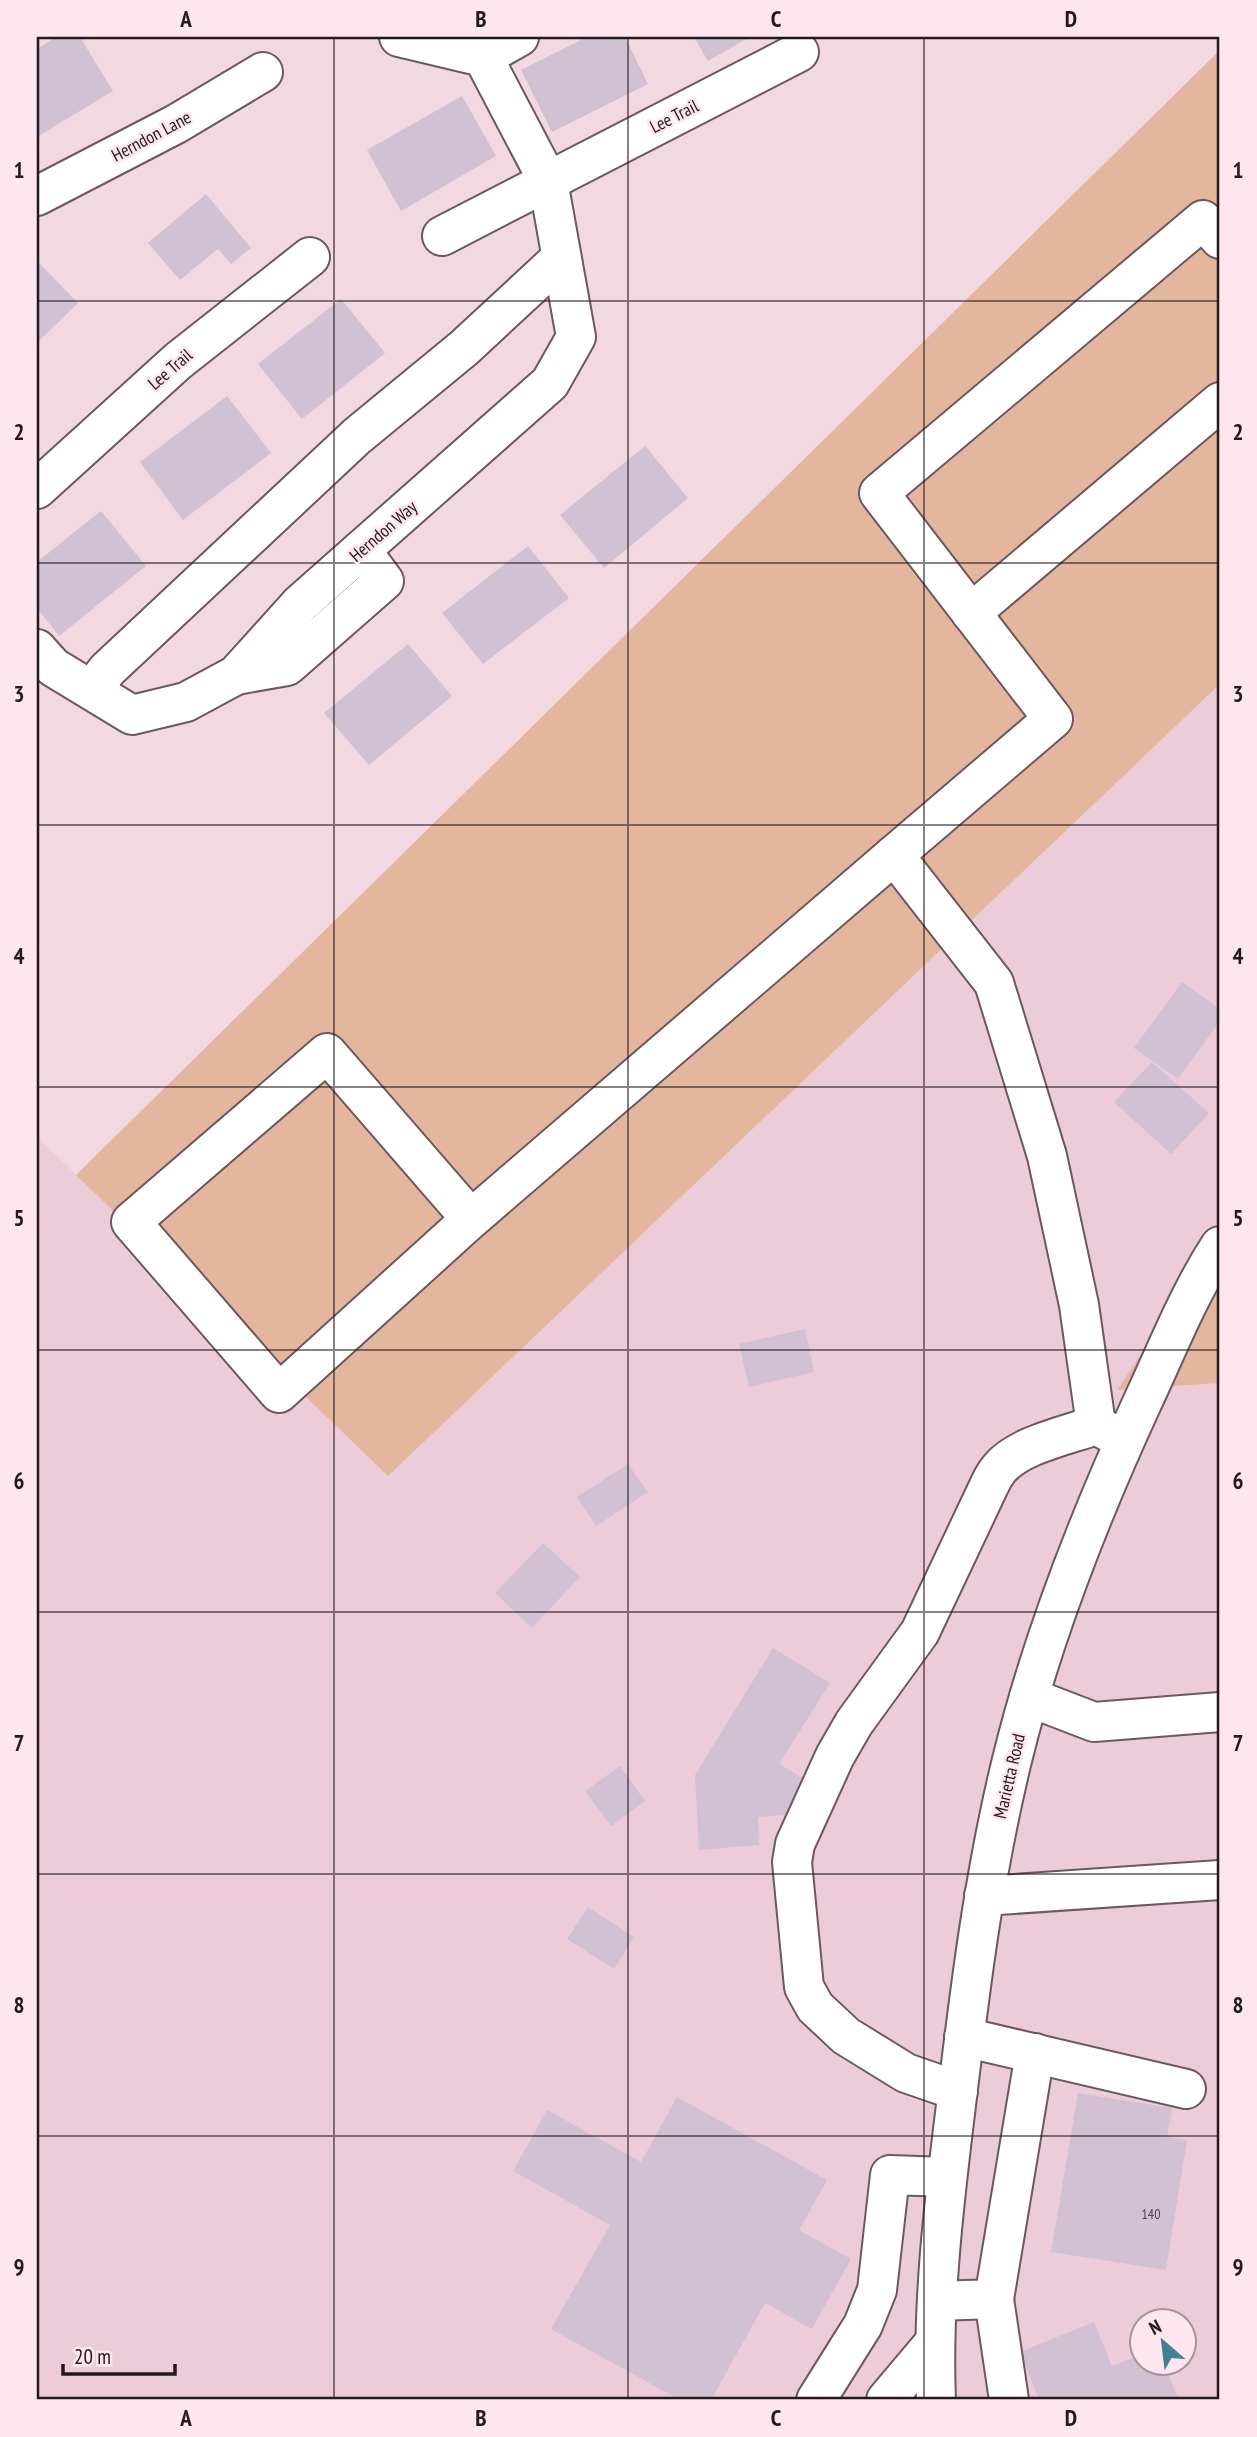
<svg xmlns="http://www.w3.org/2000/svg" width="1257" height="2437" font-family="'PT Sans Narrow',sans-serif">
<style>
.built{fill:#edccd9;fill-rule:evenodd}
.green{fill:#e5b69e}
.building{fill:#d2c1d3}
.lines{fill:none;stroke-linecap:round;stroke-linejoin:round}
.minor-casing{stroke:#6d5860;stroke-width:42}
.minor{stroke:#fff;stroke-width:38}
.grid{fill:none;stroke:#231a1e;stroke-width:2;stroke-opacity:0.55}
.labels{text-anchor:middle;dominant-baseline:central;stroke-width:5;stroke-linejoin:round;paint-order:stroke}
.number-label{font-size:14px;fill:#4f444b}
.street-label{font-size:18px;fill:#231a1e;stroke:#fee5ee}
.neatline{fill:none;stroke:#231a1e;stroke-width:2.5}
.grid-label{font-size:23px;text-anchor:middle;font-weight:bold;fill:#231a1e}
</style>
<rect width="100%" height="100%" fill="#f1d8e1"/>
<path class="built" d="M1220,684V1236L1119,1390L1220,1383V2400H37V1137L388,1475ZM1142,2322H1184V2364H1142Z"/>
<g class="green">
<path d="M1220,50V684L388,1476L76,1175Z"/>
<path d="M1220,1236V1383L1117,1390Z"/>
</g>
<g class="building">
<path d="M56,37H80L113,91L37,137V49Z"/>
<path d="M587,37H625L648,84L552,132L521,70Z"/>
<path d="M694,37H750L708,61Z"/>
<path d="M462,96L496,156L401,211L367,150Z"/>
<path d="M206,194L251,248L231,264L218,249L180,280L148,243Z"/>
<path d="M38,262L78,303L37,343V263Z"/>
<path d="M341,299L385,353L302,419L258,364Z"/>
<path d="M227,396L271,453L183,520L140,462Z"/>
<path d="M645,446L688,498L604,568L560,515Z"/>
<path d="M101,511L146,566L59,636L37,608V562Z"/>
<path d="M528,546L569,598L483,664L442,613Z"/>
<path d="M408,644L452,696L369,765L324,713Z"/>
<path d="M1182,982L1220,1009V1021L1178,1079L1134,1048Z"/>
<path d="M1152,1062L1209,1113L1171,1154L1114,1102Z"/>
<path d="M805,1329L814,1372L749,1387L739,1344Z"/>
<path d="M628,1464L648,1492L596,1526L577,1497Z"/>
<path d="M543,1543L580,1577L532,1628L495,1593Z"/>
<path d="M773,1648L830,1683L779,1764L816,1786L799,1814L758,1817L759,1845L699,1850L695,1775Z"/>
<path d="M620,1766L645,1801L611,1826L585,1791Z"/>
<path d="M588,1907L634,1937L614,1969L567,1939Z"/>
<path d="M1078,2093L1172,2108L1167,2137L1187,2140L1166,2270L1051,2252Z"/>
<path d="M677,2097L827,2180L799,2230L851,2259L812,2329L765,2303L711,2400H680L551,2329L610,2225L513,2171L547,2110L641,2162Z"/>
<path d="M1094,2322L1112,2366L1142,2354V2364H1164L1179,2400H1039L1020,2352Z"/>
</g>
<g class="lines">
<g class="minor-casing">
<g id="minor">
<path d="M483,57L519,37"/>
<path d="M37,196L176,124L263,72"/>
<path d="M442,236L799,52"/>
<path d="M37,489L178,361L310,257"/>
<path d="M971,613L1220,402"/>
<path d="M37,649L53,667L132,715L186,702L236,675L300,604L550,383L576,337L548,181L483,57L399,37"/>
<path d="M236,675L287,666L384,581L361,550"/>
<path d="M92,690L107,670L357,436L464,348L561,258"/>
<path d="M894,855L1053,719L879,493L1203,220L1220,239"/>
<path d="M471,1219L327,1053L131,1222L279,1393L471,1219L894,855L994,983L1047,1156L1079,1305L1096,1425"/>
<path d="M1029,1697L1094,1722L1220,1712"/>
<path d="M984,1896L1220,1880"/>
<path d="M964,2037L1186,2089"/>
<path d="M958,2091L906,2073L846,2036L815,2007L804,1987L792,1862L795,1844L835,1756L854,1723L920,1632L988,1488C991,1481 995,1474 999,1469C1018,1445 1068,1435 1096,1425L1120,1438"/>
<path d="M994,2299L1009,2400"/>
<path d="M937,2301L994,2299L1035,2053"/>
<path d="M816,2400L863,2325L877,2290L890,2175L947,2177"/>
<path d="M886,2400L934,2343"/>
<path d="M936,2400C932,2302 944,2203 956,2105C970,1989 984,1874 1012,1760C1042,1637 1089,1518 1142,1403C1167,1350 1188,1295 1220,1246"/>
</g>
</g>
<use href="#minor" class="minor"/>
</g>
<path class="grid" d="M334,37V2400M628,37V2400M924,37V2400M37,301H1220M37,563H1220M37,825H1220M37,1087H1220M37,1350H1220M37,1612H1220M37,1874H1220M37,2136H1220"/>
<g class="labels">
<g class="number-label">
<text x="1151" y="2214">140</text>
</g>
<g class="street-label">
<text transform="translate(674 116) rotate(-27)">Lee Trail</text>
<text transform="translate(151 136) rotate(-28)">Herndon Lane</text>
<text transform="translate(170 369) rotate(-41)">Lee Trail</text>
<text transform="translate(383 531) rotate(-41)">Herndon Way</text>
<text transform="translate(1009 1776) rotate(-77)">Marietta Road</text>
</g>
</g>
<rect width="1257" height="2437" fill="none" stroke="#fee5ee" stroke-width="77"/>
<g transform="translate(1163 2342) rotate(332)"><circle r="33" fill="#fee5ee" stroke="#a6949b" stroke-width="2"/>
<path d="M0-5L12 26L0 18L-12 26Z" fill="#408493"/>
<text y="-10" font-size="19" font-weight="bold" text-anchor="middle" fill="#231a1e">N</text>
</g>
<path d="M63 2364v10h112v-10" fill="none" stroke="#231a1e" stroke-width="3.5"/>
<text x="74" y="2364" font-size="21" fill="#231a1e" stroke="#fee5ee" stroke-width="5" paint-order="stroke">20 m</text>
<rect x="38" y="38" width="1180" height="2360" class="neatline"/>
<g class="grid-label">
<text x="186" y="27">A</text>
<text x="481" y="27">B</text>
<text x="776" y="27">C</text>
<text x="1071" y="27">D</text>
<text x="19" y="178">1</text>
<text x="1238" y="178">1</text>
<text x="19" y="440">2</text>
<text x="1238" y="440">2</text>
<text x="19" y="702">3</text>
<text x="1238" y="702">3</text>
<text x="19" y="964">4</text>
<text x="1238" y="964">4</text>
<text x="19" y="1226">5</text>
<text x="1238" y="1226">5</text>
<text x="19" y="1489">6</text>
<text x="1238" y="1489">6</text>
<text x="19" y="1751">7</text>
<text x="1238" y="1751">7</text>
<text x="19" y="2013">8</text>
<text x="1238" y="2013">8</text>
<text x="19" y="2275">9</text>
<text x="1238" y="2275">9</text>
<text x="186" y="2426">A</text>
<text x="481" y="2426">B</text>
<text x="776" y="2426">C</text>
<text x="1071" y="2426">D</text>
</g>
</svg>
